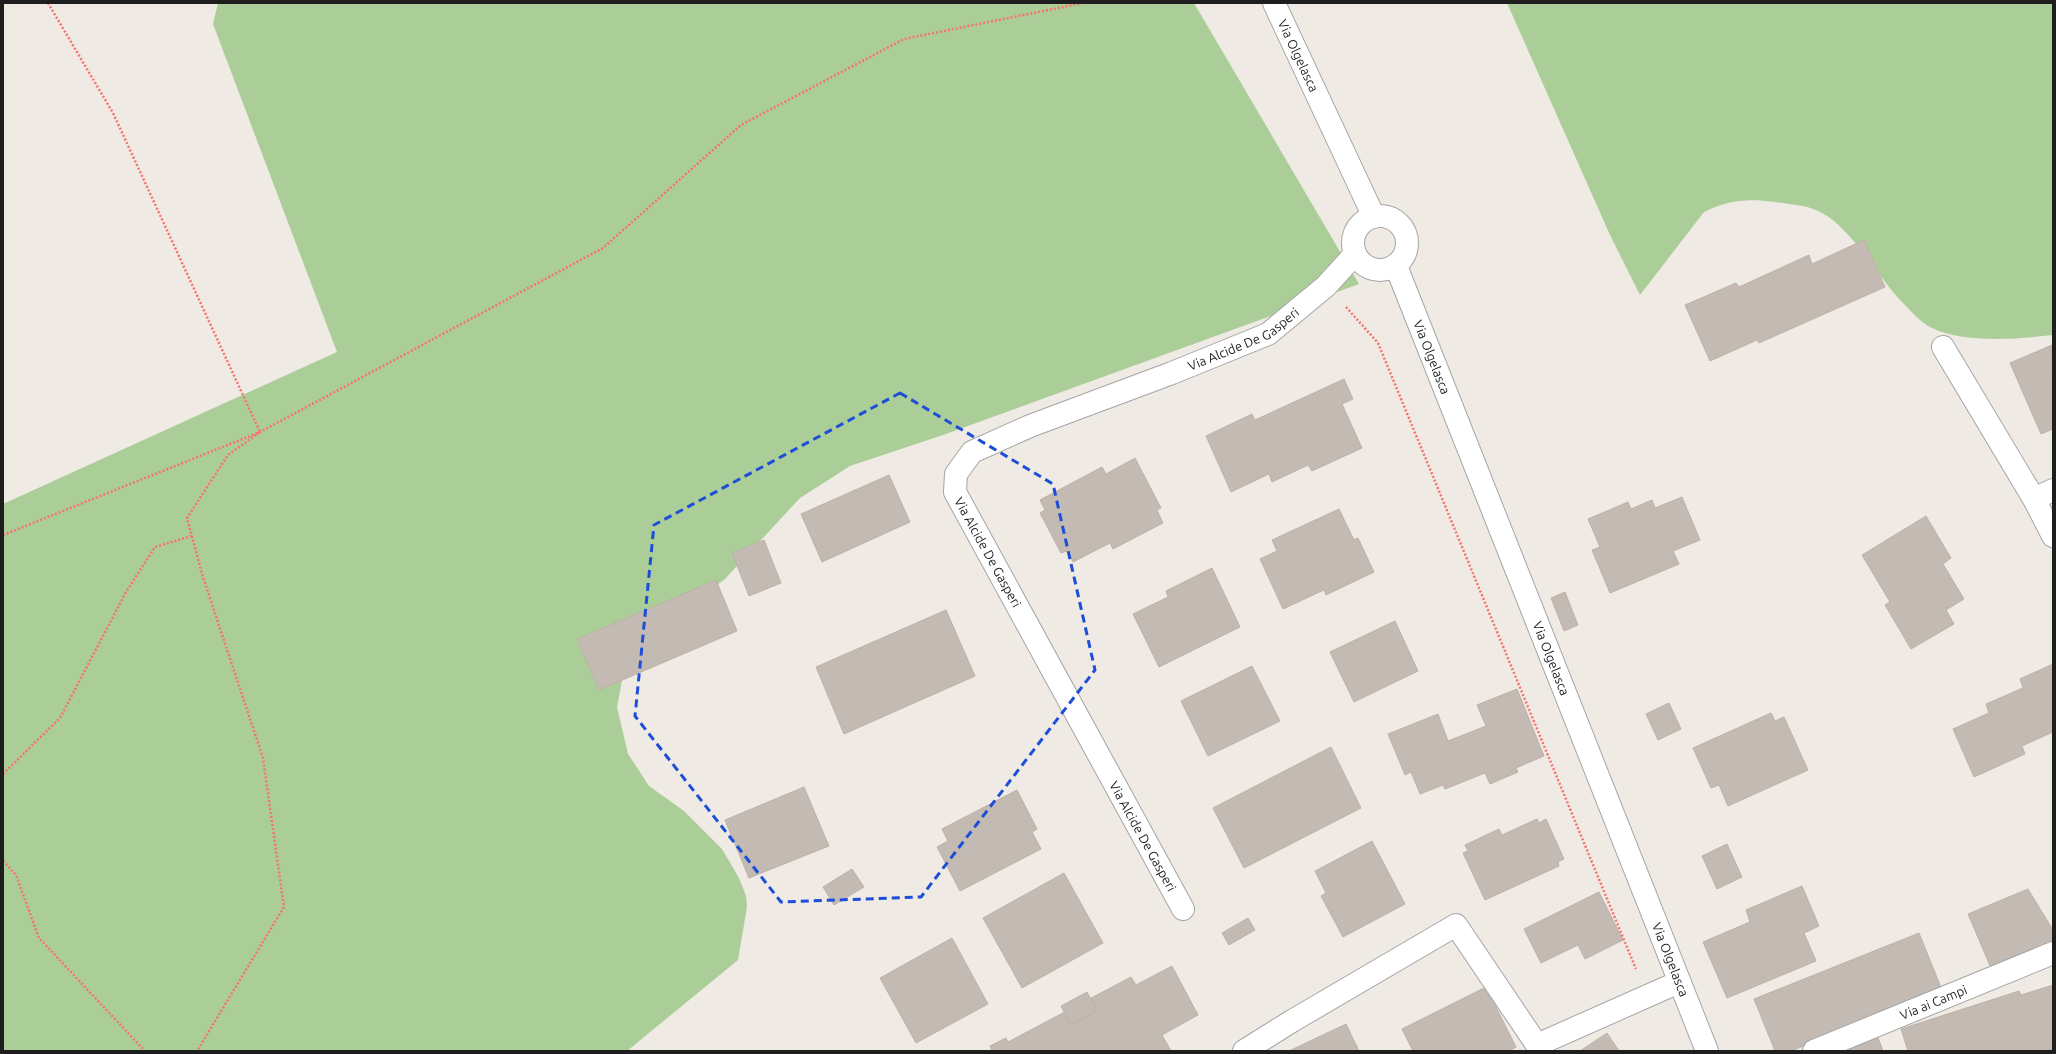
<svg xmlns="http://www.w3.org/2000/svg" width="2056" height="1054" font-family="Ubuntu,sans-serif">
<style>
.forest{fill:#abce99}
.building{fill:#c3bab3;stroke:#c0b0a6}
.lines{fill:none;stroke-linecap:round;stroke-linejoin:round}
.minor-casing{stroke:#a5a5a5;stroke-width:24}
.path{stroke:#f9716b;stroke-width:2.5;stroke-dasharray:2 2;stroke-linecap:butt}
.minor{stroke:#fff;stroke-width:22}
.marked{fill:none;stroke:#1d4ed8;stroke-width:3;stroke-dasharray:8 5;stroke-linejoin:round}
.labels{text-anchor:middle;dominant-baseline:central;stroke-width:3.5;stroke-linejoin:round;paint-order:stroke}
.street-label{font-size:13px;fill:#1e1e1e;stroke:#fff}
</style>
<rect width="100%" height="100%" fill="#efeae4"/>
<g class="forest">
<path d="M218,3H1194L1359,284L943,435L850,466L800,498L724,580L676,612L626,659L617,707L628,754L649,786L684,811L722,849L739,878L746,896L747,907L738,960L627,1051H3V504L337,352L213,24Z"/>
<path d="M1507,3H2053V335C2017,339 1963,344 1930,327C1920,322 1911,311 1903,303C1878,278 1849,223 1816,210C1804,205 1788,204 1774,202C1749,198 1727,200 1704,212L1640,295L1610,235Z"/>
</g>
<g class="building">
<path d="M1864,240L1885,287L1759,343L1757,340L1710,361L1685,305L1736,283L1739,287L1809,255L1812,264Z"/>
<path d="M2052,345L2053,429L2041,434L2010,363Z"/>
<path d="M1344,379L1353,399L1342,404L1362,448L1312,471L1308,465L1272,482L1269,474L1231,492L1206,436L1252,414L1255,420Z"/>
<path d="M1135,458L1161,508L1157,510L1163,523L1113,549L1110,543L1073,562L1067,551L1061,553L1040,513L1045,510L1040,500L1102,467L1106,474Z"/>
<path d="M889,475L910,522L822,562L801,514Z"/>
<path d="M1682,497L1700,540L1673,551L1679,564L1610,593L1592,550L1600,547L1588,519L1628,502L1631,509L1652,500L1655,508Z"/>
<path d="M1339,509L1354,540L1358,538L1374,572L1326,595L1324,590L1283,609L1260,559L1277,551L1272,540Z"/>
<path d="M1926,516L1951,558L1943,564L1964,599L1946,610L1954,624L1911,649L1885,605L1890,602L1862,555Z"/>
<path d="M764,540L781,583L749,596L732,553Z"/>
<path d="M1212,568L1240,627L1159,667L1133,614L1168,597L1166,591Z"/>
<path d="M716,580L737,631L599,690L577,639Z"/>
<path d="M1565,592L1578,625L1564,631L1551,598Z"/>
<path d="M946,610L975,676L844,734L816,667Z"/>
<path d="M1395,621L1418,671L1354,702L1330,652Z"/>
<path d="M2053,664V732L2022,746L2025,754L1974,777L1953,729L1989,713L1986,704L2023,688L2020,679Z"/>
<path d="M1252,666L1280,721L1208,756L1181,701Z"/>
<path d="M1517,689L1544,756L1516,768L1518,772L1490,784L1485,773L1445,789L1443,785L1420,794L1411,772L1405,775L1388,734L1438,714L1448,741L1486,726L1477,705Z"/>
<path d="M1669,703L1681,729L1658,740L1646,714Z"/>
<path d="M1771,713L1775,721L1784,717L1808,770L1728,806L1719,785L1711,788L1693,748Z"/>
<path d="M1331,747L1361,808L1244,868L1213,808Z"/>
<path d="M804,787L829,846L749,878L725,820Z"/>
<path d="M1017,790L1037,829L1032,832L1041,849L960,891L937,847L948,841L942,829Z"/>
<path d="M1537,819L1539,823L1546,819L1564,859L1558,862L1559,866L1485,900L1463,853L1468,851L1465,845L1499,829L1502,835Z"/>
<path d="M1372,841L1405,904L1343,937L1321,896L1326,893L1315,871Z"/>
<path d="M1727,844L1742,877L1717,889L1702,856Z"/>
<path d="M852,869L864,887L834,905L823,887Z"/>
<path d="M1064,873L1103,943L1022,988L983,918Z"/>
<path d="M1802,886L1819,926L1804,933L1816,961L1727,998L1703,942L1750,922L1746,910Z"/>
<path d="M2028,889L2053,930V943L1991,968L1968,914Z"/>
<path d="M1599,892L1623,940L1585,959L1578,945L1541,963L1524,929Z"/>
<path d="M1248,918L1255,930L1229,945L1222,933Z"/>
<path d="M1919,933L1942,990L1791,1051H1775L1754,999Z"/>
<path d="M952,938L988,1004L916,1043L880,978Z"/>
<path d="M1172,966L1198,1015L1162,1035L1171,1051H992L990,1046L1006,1038L1008,1042L1131,977L1136,985Z"/>
<path d="M2053,985V1049L2046,1051H1908L1901,1029L2019,991L2021,995Z"/>
<path d="M1486,987L1516,1047L1509,1051H1413L1402,1029Z"/>
<path d="M1087,992L1097,1011L1071,1025L1061,1006Z"/>
<path d="M1346,1024L1359,1051H1289Z"/>
<path d="M1607,1033L1619,1051H1580Z"/>
<path d="M1877,1035L1883,1051H1836Z"/>
</g>
<g class="lines">
<g class="minor-casing">
<g id="minor">
<path id="s1" d="M1274,3L1374,217"/>
<circle cx="1380" cy="243" r="27"/>
<path id="s2" d="M1396,266L1707,1051"/>
<path d="M1943,347L2034,499L2053,536"/>
<path d="M2034,499L2053,490"/>
<path id="s3" d="M1183,909L955,492L956,474L972,452L1030,426L1172,373L1268,334L1326,286L1355,254"/>
<path d="M1244,1051L1292,1021L1456,925L1537,1045L1679,982"/>
<path id="s4" d="M1814,1051L2053,953"/>
</g>
</g>
<g class="path">
<path d="M48,3L113,113L260,432L228,455L187,518L202,574L263,758L284,907L197,1051"/>
<path d="M1346,307L1378,343L1636,969"/>
<path d="M3,535L260,432L603,248L741,125L904,39L1083,3"/>
<path d="M3,774L60,718L126,592L155,547L192,536"/>
<path d="M3,861L16,875L39,938L145,1051"/>
</g>
<use href="#minor" class="minor"/>
</g>
<path class="marked" d="M900,393L1053,484L1095,670L921,897L781,902L635,716L654,525Z"/>
<g class="labels">
<g class="street-label">
<text stroke="none"><textPath href="#s1" startOffset="58">Via Olgelasca</textPath></text>
<text stroke="none"><textPath href="#s3" startOffset="815">Via Alcide De Gasperi</textPath></text>
<text stroke="none"><textPath href="#s2" startOffset="98">Via Olgelasca</textPath></text>
<text transform="translate(988 552) rotate(61)">Via Alcide De Gasperi</text>
<text stroke="none"><textPath href="#s2" startOffset="422">Via Olgelasca</textPath></text>
<text transform="translate(1143 836) rotate(61)">Via Alcide De Gasperi</text>
<text stroke="none"><textPath href="#s2" startOffset="746">Via Olgelasca</textPath></text>
<text stroke="none"><textPath href="#s4" startOffset="129">Via ai Campi</textPath></text>
</g>
</g>
<rect width="2056" height="1054" fill="none" stroke="#1e1e1e" stroke-width="8"/>
</svg>
